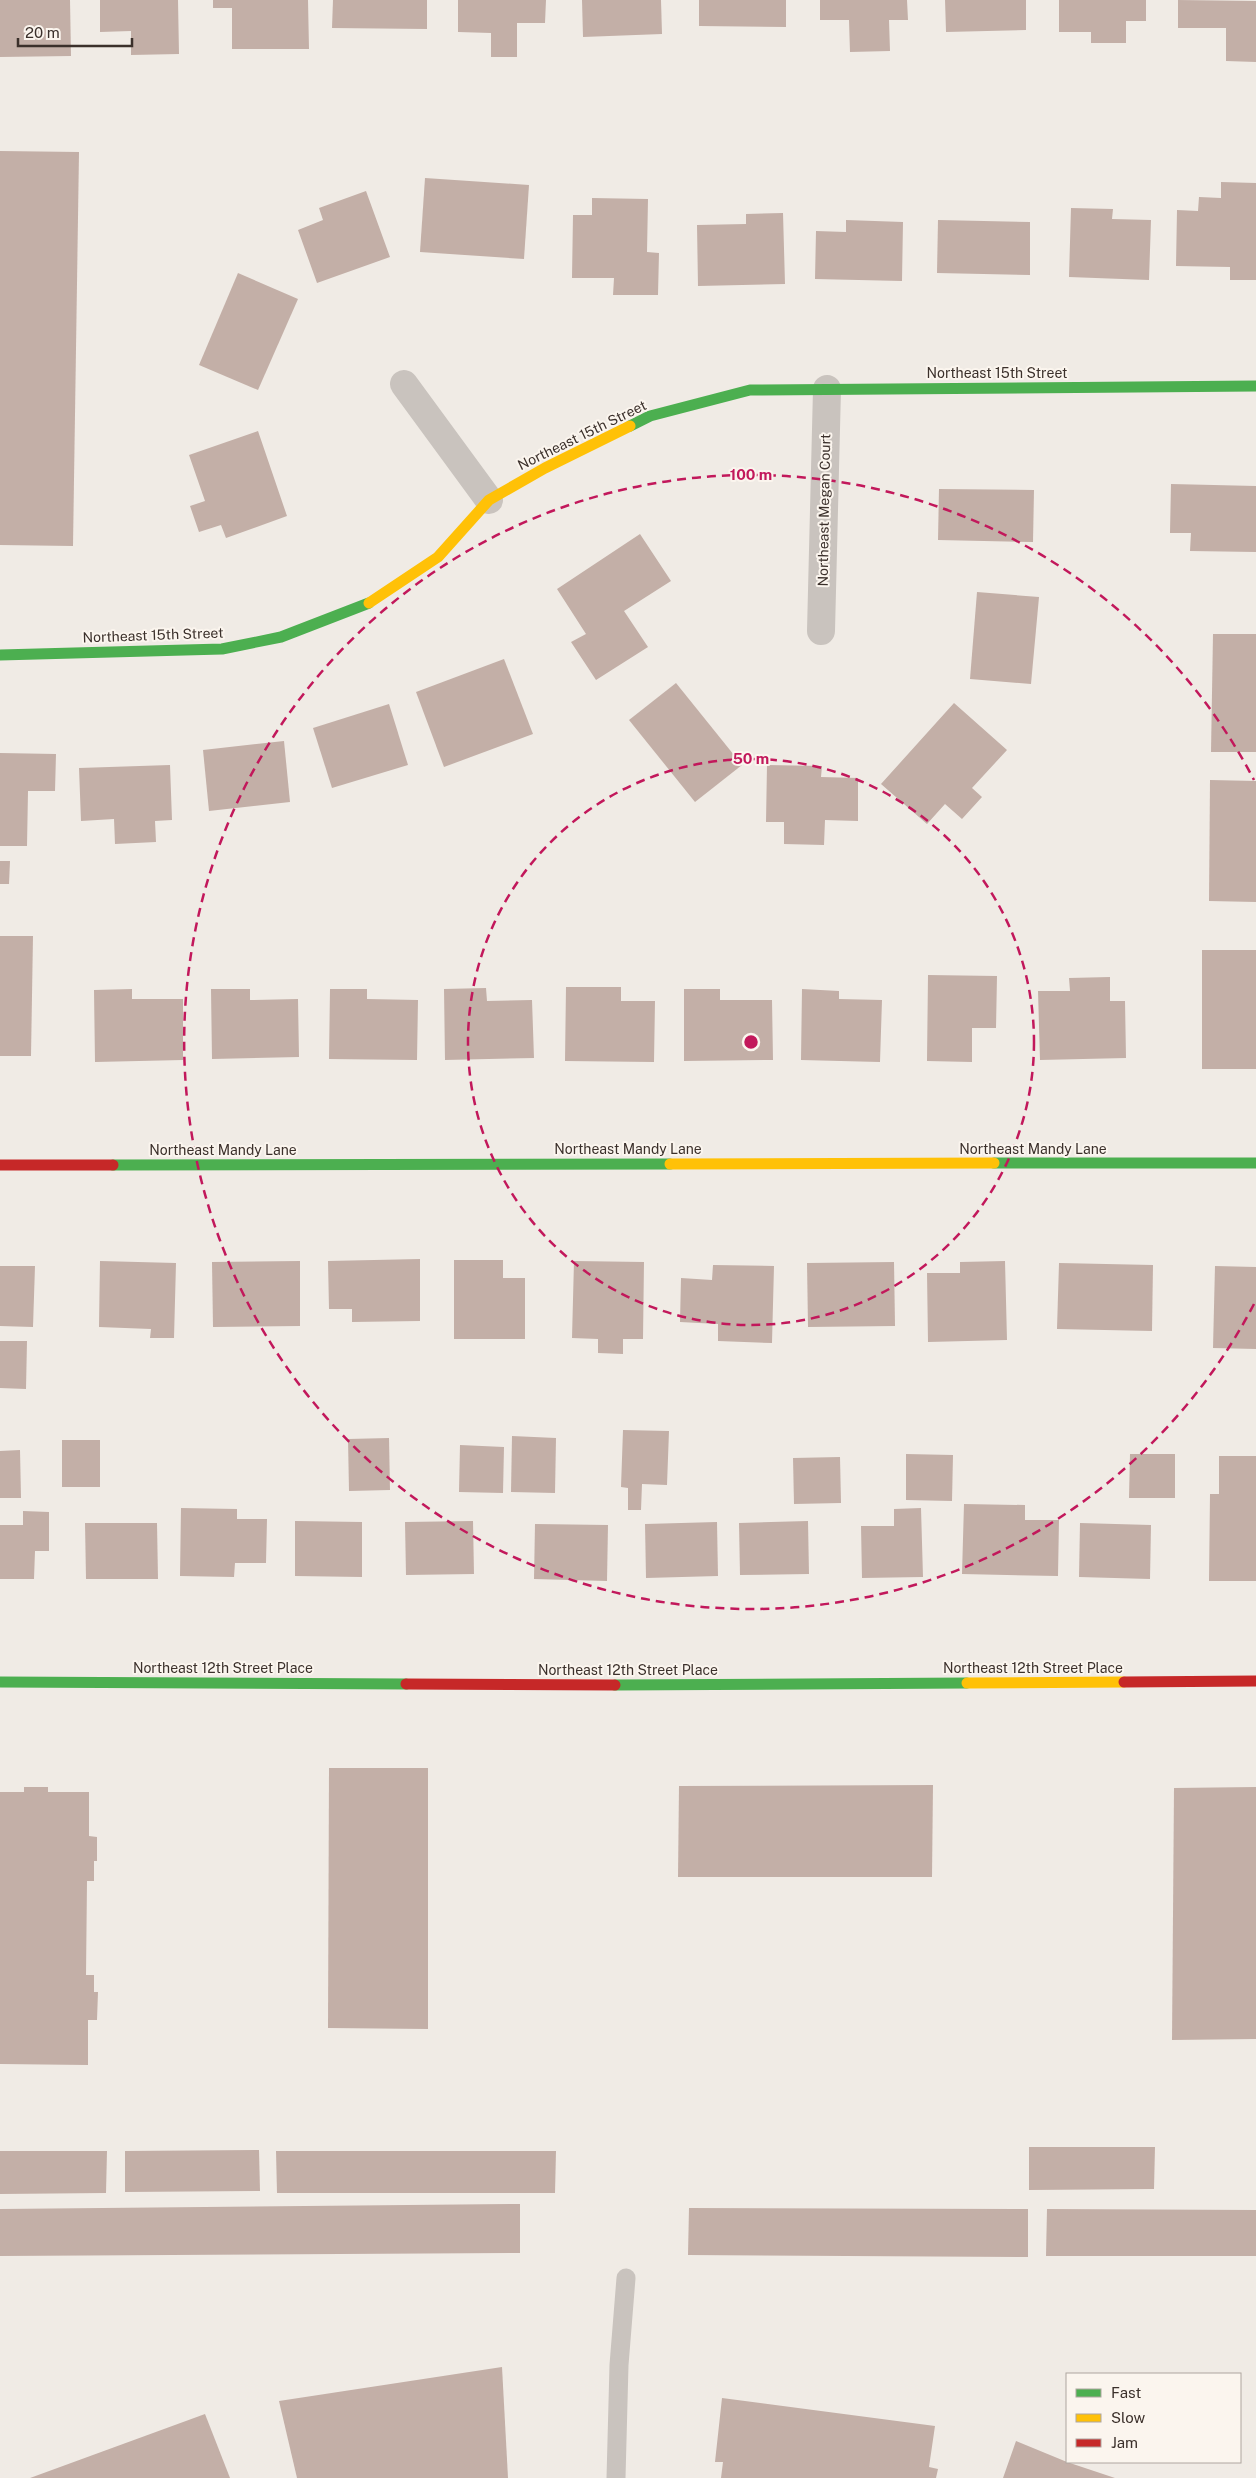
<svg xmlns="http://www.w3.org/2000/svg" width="1256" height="2478" font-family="'Public Sans',sans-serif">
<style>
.building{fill:#c3afa7}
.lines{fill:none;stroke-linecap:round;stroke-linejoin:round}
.lane{stroke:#c9c3be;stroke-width:19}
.street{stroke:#c9c3be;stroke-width:28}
.fast{stroke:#4caf50;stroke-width:11}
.slow{stroke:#ffc107;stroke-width:11}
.jam{stroke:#c62828;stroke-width:11}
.ring{fill:none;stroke:#c2185b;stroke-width:2.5;stroke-dasharray:9 6}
.labels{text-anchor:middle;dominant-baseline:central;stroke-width:4;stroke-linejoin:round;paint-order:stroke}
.street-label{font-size:14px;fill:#3b302b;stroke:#fbf5ee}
.centre{fill:#c2185b;stroke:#fbf5ee;stroke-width:2.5}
.ring-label{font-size:15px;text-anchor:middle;font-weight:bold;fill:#c2185b;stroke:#fbf5ee;stroke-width:4;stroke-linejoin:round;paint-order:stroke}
</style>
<rect width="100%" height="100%" fill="#f0ebe5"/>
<g class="building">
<path d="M0,0H70L71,56L0,57Z"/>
<path d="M100,0H178L179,54L131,55V31L100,32Z"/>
<path d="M213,0H308L309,49H232V8H213Z"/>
<path d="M333,0H427V29L332,28Z"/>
<path d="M458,0H546L545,23H517V57H491V33L458,32Z"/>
<path d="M582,0H661L662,34L583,37Z"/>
<path d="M699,0H786V27L699,26Z"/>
<path d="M820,0H907L908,20H889L890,51L850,52L849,20H820Z"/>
<path d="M945,0H1026V30L946,32Z"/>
<path d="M1059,0H1146V21H1126V43H1091V32H1059Z"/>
<path d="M1178,0L1256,1V62L1226,61V28H1178Z"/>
<path d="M0,151L79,152L73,546L0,545Z"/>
<path d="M425,178L529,185L524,259L420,252Z"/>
<path d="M1221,182L1256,183V280H1230V267L1176,266L1177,210L1198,211L1199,197L1221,198Z"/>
<path d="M366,191L390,257L317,283L298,230L323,220L319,208Z"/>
<path d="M592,198L648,199L647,252L659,253L658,295H613L614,278H572L573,215H592Z"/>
<path d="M1071,208L1113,209L1112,219L1151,220L1149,280L1069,277Z"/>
<path d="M783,213L785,284L698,286L697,225L746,224V214Z"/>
<path d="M846,220L903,222L902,281L815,279L816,231L846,232Z"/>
<path d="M938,220L1030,222V275L937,273Z"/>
<path d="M238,273L298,299L258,390L199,365Z"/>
<path d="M258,431L287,516L226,538L221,525L199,532L190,506L205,501L189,455Z"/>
<path d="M1171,484L1256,486V552L1190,551L1191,533H1170Z"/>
<path d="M939,489L1034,490L1033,542L938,540Z"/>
<path d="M640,534L671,581L624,611L648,647L596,680L571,642L586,634L557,589Z"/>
<path d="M977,592L1039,597L1031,684L970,679Z"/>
<path d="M1213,634H1256V752H1211Z"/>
<path d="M504,659L533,734L444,767L416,692Z"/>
<path d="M676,683L742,765L695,802L629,720Z"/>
<path d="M954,703L1007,750L972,788L982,797L962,819L945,804L927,824L881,784Z"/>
<path d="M389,704L408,765L332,788L313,728Z"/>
<path d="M284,741L290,802L209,811L203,750Z"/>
<path d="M0,753L56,754L55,791H28L27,846H0Z"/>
<path d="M170,765L172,820L155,821L156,842L115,844L114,819L81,821L79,768Z"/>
<path d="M767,765L822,766L821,777L858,778V821L825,820L824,845L784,844V822H766Z"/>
<path d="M1210,780L1256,781V902L1209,901Z"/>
<path d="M0,861H10L9,884H0Z"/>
<path d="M0,936H33L31,1056H0Z"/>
<rect x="1202" y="950" width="54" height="119"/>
<path d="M928,975L997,976L996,1028H972V1062L927,1061Z"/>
<path d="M1110,977V1001H1125L1126,1058L1040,1060L1038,991H1070L1069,978Z"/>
<path d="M566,987H621V1001H655L654,1062L565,1061Z"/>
<path d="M486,988L487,1001L532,1000L534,1058L445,1060L444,989Z"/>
<path d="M132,989V999H183V1060L95,1062L94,990Z"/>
<path d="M211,989H250V1000L298,999L299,1057L212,1059Z"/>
<path d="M330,989H367V999L418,1000L417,1060L329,1059Z"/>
<path d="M684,989H720V1000H772L773,1060L684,1061Z"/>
<path d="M802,989L839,991V999L882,1000L880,1062L801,1060Z"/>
<path d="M420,1259V1321L352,1322V1309H329L328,1261Z"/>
<path d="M454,1260H503V1278H525V1339H454Z"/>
<path d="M100,1261L176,1263L174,1338H150L151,1329L99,1327Z"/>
<path d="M300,1261V1326L213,1327L212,1262Z"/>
<path d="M574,1261L644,1262L643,1339H623V1354L598,1353V1339L572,1338Z"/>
<path d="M1005,1261L1007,1340L928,1342L927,1273H960V1262Z"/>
<path d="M894,1262L895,1326L808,1327L807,1263Z"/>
<path d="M1059,1263L1153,1265L1152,1331L1057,1329Z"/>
<path d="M713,1265L774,1266L772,1343L718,1341V1324L680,1322L681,1278L712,1280Z"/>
<path d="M0,1266H35L33,1327L0,1326Z"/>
<path d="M1215,1266L1256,1267V1349L1213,1348Z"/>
<path d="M0,1341H27L26,1389L0,1388Z"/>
<path d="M623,1430L669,1431L667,1485L642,1484L641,1510H628V1488L621,1487Z"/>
<path d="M512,1436L556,1438L555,1493L511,1492Z"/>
<path d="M389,1438L390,1490L349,1491L348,1439Z"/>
<rect x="62" y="1440" width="38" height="47"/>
<path d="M460,1445L504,1447L503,1493L459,1492Z"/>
<path d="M20,1450L21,1498H0V1451Z"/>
<path d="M906,1454L953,1455L952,1501L906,1500Z"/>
<path d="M1130,1454H1175V1498H1129Z"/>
<path d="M1219,1456H1256V1581H1209L1210,1494H1219Z"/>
<path d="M840,1457L841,1503L794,1504L793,1458Z"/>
<path d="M964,1504L1025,1505V1520H1059L1058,1576L962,1574Z"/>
<path d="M181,1508L237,1509V1519H267L266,1563H235L234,1577L180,1576Z"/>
<path d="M921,1508L923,1577L862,1578L861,1526H894V1509Z"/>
<path d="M23,1511L49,1512V1551H35L34,1579H0V1525H23Z"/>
<path d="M295,1521L362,1522V1577L295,1576Z"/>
<path d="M473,1521L474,1574L406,1575L405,1522Z"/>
<path d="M808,1521L809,1574L740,1575L739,1523Z"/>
<path d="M717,1522L718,1576L646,1578L645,1524Z"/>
<path d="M85,1523H157L158,1579H86Z"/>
<path d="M1080,1523L1151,1525L1150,1579L1079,1577Z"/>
<path d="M535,1524L608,1525L607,1581L534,1579Z"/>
<path d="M329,1768H428V2029L328,2028Z"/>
<path d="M933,1785L932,1877H678L679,1786Z"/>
<path d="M24,1787H48V1792H89V1836L97,1837V1861H94V1881H87L86,1975H94V1992H98L97,2020H88V2065L0,2064V1792H24Z"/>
<path d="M1256,1787V2039L1172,2040L1174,1788Z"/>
<path d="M1029,2147H1155L1154,2189L1029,2190Z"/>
<path d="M259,2150L260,2191L125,2192V2151Z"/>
<path d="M0,2151H107L106,2193L0,2194Z"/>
<path d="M276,2151H556L555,2193H277Z"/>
<path d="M520,2204V2253L0,2256V2209Z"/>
<path d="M689,2208L1028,2209V2257L688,2255Z"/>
<path d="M1047,2209L1256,2210V2256H1046Z"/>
<path d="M502,2367L508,2478H297L279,2401Z"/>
<path d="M722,2398L935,2426L929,2467L938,2469L936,2478H721L723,2462H715Z"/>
<path d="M205,2414L230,2478H30Z"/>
<path d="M1016,2441L1067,2462L1115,2478H1003Z"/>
</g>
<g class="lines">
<path class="lane" d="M616,2478L619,2365L626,2278"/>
<g class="street">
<path d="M404,384L489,500"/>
<path d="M821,631L827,389"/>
</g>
<g class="fast">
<path d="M630,426L650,416L750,390L1256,386"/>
<path d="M0,655L222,649L281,637L369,603"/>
<path d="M994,1163H1256"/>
<path d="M113,1165L670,1164"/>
<path d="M0,1682L406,1684"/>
<path d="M615,1685L967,1683"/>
</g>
<g class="slow">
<path d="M369,603L438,557L489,500L545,468L630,426"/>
<path d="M670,1164L994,1163"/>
<path d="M967,1683L1124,1682"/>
</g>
<g class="jam">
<path d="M0,1165H113"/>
<path d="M1124,1682L1256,1681"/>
<path d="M406,1684L615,1685"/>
</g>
</g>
<g class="ring">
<circle cx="751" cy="1042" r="283"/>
<path d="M1254 1304A567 567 0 1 1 1254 780"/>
</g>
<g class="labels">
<g class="street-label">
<text x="997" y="373">Northeast 15th Street</text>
<text transform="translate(582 435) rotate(-26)">Northeast 15th Street</text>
<text transform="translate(824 510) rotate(-89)">Northeast Megan Court</text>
<text transform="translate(153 635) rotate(-2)">Northeast 15th Street</text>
<text x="628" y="1149">Northeast Mandy Lane</text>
<text x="1033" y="1149">Northeast Mandy Lane</text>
<text x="223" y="1150">Northeast Mandy Lane</text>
<text x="223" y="1668">Northeast 12th Street Place</text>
<text x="1033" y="1668">Northeast 12th Street Place</text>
<text x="628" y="1670">Northeast 12th Street Place</text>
</g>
</g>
<circle cx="751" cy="1042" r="8" class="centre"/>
<g class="ring-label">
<text x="751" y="480">100 m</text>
<text x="751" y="764">50 m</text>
</g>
<rect x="1066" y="2373" width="175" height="90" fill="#fbf5ee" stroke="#aea6a0"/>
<rect x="1076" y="2389" width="25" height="8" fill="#4caf50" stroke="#aea6a0"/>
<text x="1111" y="2398" font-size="15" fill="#3b302b">Fast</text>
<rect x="1076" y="2414" width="25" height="8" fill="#ffc107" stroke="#aea6a0"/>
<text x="1111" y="2423" font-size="15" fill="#3b302b">Slow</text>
<rect x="1076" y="2439" width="25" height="8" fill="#c62828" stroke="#aea6a0"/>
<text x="1111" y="2448" font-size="15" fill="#3b302b">Jam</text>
<path d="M18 38v8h114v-8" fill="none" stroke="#3b302b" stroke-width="2.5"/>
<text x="25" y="38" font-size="15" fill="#3b302b" stroke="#fbf5ee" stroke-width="4" paint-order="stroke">20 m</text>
</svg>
